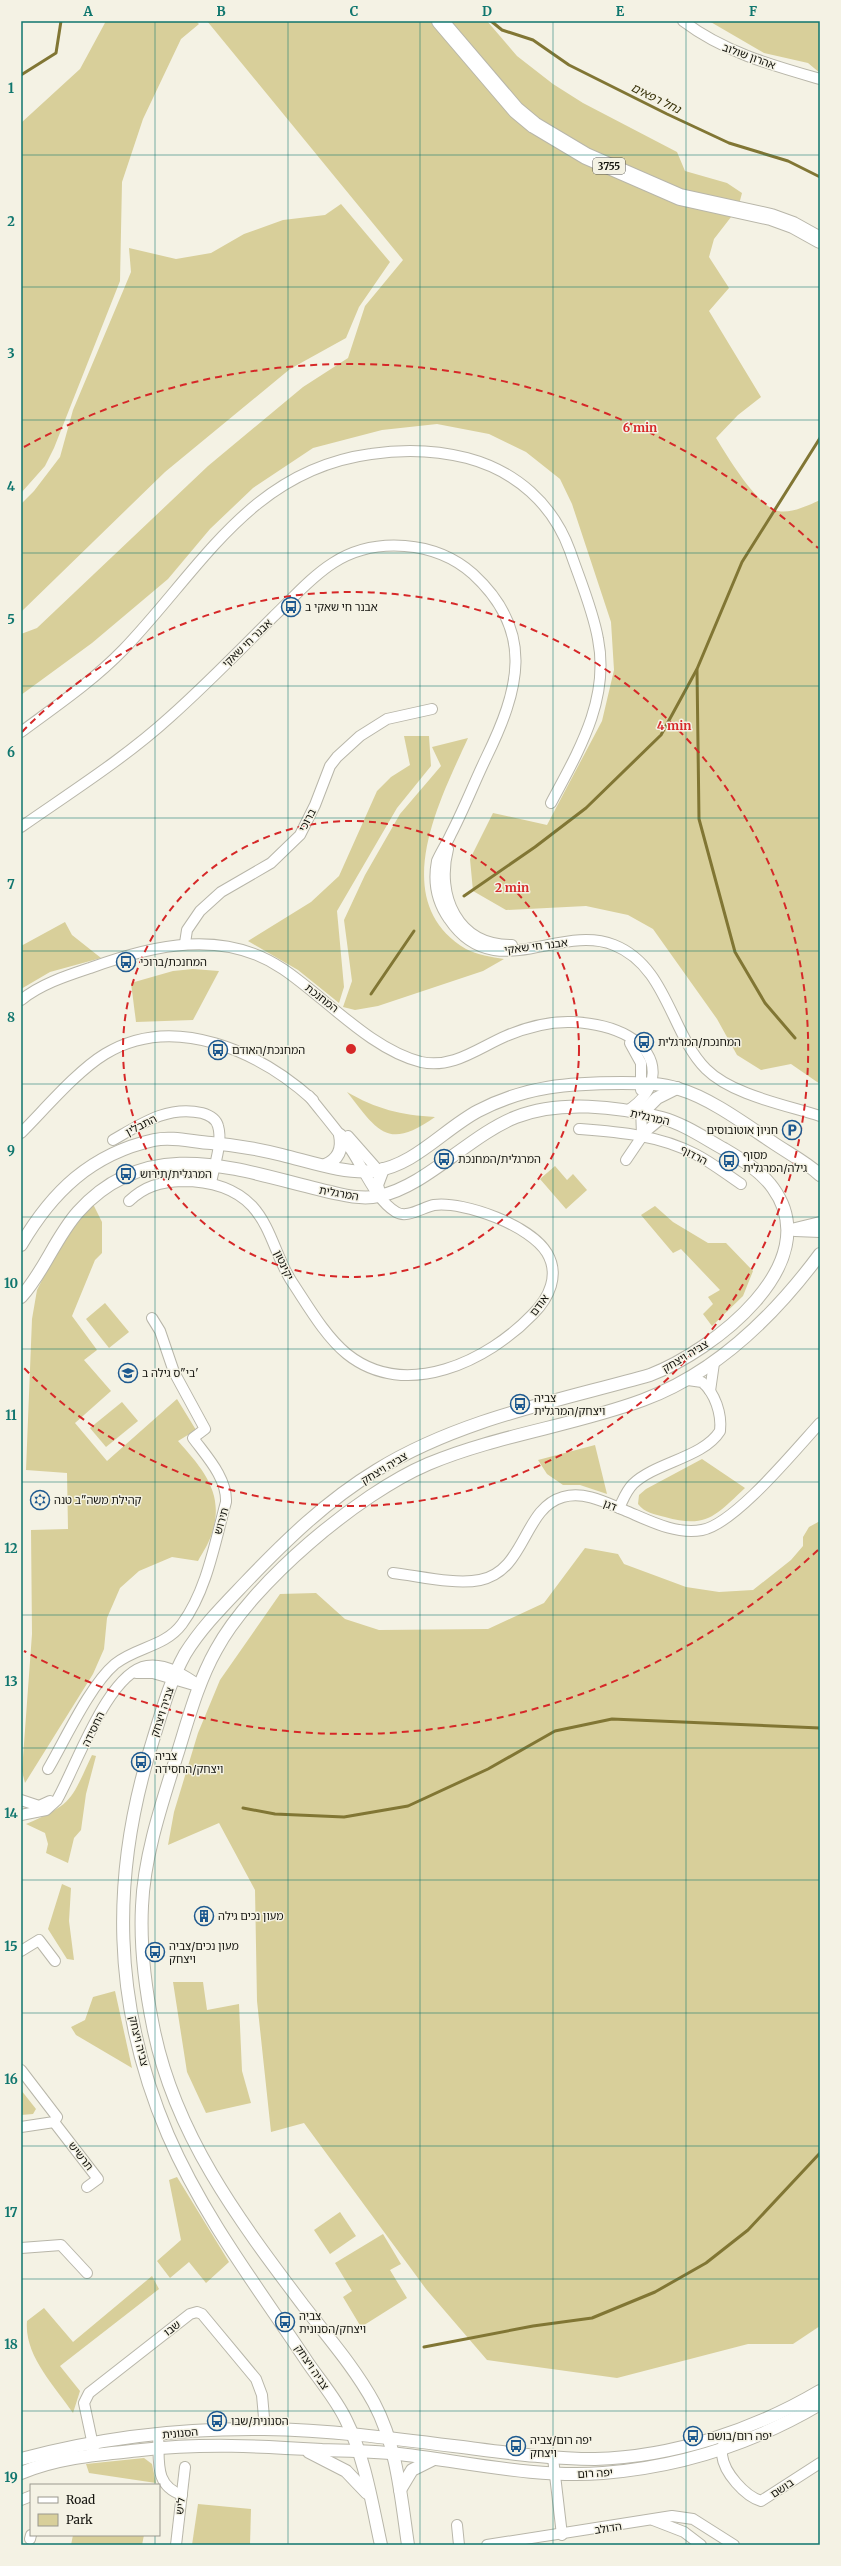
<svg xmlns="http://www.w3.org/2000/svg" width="841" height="2566" font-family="Merriweather,'Noto Sans Hebrew',serif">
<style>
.green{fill:#d8cf9a}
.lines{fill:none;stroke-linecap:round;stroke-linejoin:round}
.stream{stroke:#817634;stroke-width:3}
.minor-casing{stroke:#b8b6a9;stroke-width:12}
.tertiary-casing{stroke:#b8b6a9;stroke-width:14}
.primary-casing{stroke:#b8b6a9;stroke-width:18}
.minor{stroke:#fff;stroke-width:10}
.tertiary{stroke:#fff;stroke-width:12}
.primary{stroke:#fff;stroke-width:16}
.grid{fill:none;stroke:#0f766e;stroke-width:1;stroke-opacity:0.55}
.ring{fill:none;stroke:#d62828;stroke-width:2;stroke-dasharray:7 5}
.labels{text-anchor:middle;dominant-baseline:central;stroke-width:3;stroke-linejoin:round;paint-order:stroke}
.shield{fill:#f4f2e4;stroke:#56554e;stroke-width:1}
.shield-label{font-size:10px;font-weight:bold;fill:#12120d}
.street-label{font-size:11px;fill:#12120d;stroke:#f4f2e4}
.poi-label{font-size:11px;fill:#12120d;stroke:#f4f2e4;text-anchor:start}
.water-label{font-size:12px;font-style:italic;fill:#373108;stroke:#f4f2e4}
.centre{fill:#d62828;stroke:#f4f2e4;stroke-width:2}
.ring-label{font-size:12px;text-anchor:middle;font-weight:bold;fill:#d62828;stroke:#f4f2e4;stroke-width:3;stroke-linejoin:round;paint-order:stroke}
.neatline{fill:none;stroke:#0f766e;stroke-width:1.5}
.grid-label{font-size:13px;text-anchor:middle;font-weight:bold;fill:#0f766e}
</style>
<rect width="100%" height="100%" fill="#f4f2e4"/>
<g class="green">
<path d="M106,21H196L199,24L181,39L143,119L122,182L120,281L54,448L45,466L21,493V123L80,69Z"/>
<path d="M207,21H487L517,56L553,84L583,103L677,152L685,171L727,183L742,193L738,208L714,239L709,257L729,288L709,311L761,397L738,415L716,438C728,457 756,505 778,511C791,514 809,505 820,500V1084L791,1064L761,1070L737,1055L717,1019L653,929L628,915L586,906L506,910L473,891L470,859L493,813L547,825L602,721L614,670L611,622L572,504L560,479L526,452L489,434L437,424L382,430L313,448L253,488L210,529L168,579L92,643L21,695V634L37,628L208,466L303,387L348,358L365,306L403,260Z"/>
<path d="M709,21H820V73L808,63L764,53Z"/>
<path d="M341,204L390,262L359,307L346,338L290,369L165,472L21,612V504L34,491L60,457L73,410L131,272L129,248L176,259L211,253L244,234L283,220L325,215Z"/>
<path d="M404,736H429L431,766L397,808L337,911L344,987L339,1003L298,970L248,941L311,902L339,876L377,791L391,777L410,765Z"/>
<path d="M468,738C440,800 386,901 466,949C477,955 492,957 504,959L483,971L378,1006L355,1010L343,1007L352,981L344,920L365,875L400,814L441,766L432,747Z"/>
<path d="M65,922L72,935L101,958L50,972L21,989V946Z"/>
<path d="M193,969L219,971L193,1020L136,1022L131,983L173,971Z"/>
<path d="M347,1092C376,1109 401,1115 435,1117C387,1151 378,1131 347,1092Z"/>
<path d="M555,1166L567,1180L573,1174L587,1190L566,1209L540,1179Z"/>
<path d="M93,1204L102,1222V1253L95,1260L72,1316L97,1350L84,1360L111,1391L75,1423L107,1461L177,1399L196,1430L178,1441C203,1469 225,1494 212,1533C209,1543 203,1552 198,1561L172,1557L139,1571L120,1588L107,1618L104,1649L93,1674L25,1783L22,1771L32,1634L31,1530L68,1529L67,1473L26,1470L32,1319L37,1290L65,1235Z"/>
<path d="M655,1206L673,1222L708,1243H726L753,1271L743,1296L712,1326L703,1314L713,1304L708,1297L720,1290L681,1249L673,1253L641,1215Z"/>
<path d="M105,1303L129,1332L109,1348L86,1319Z"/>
<path d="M122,1402L138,1421L106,1447L90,1428Z"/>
<path d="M595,1445L607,1494L580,1485H563L547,1474L538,1460Z"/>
<path d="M702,1459L745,1488C716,1515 707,1529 665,1517C654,1514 645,1513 638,1504L639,1495L646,1489Z"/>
<path d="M820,1521V2326L793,2344H748L617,2378L487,2360L426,2289L304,2123L271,2132L257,2001L255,1890L219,1823L168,1845L174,1812L198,1733L220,1680L280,1594L316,1593L345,1619L379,1630L488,1629L544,1603L585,1548L618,1554L624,1564L686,1587L719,1592L753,1590L791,1560L803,1546V1537L809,1527Z"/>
<path d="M92,1755L96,1756L86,1794L81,1830L74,1838L68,1863L46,1853L48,1844L45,1833L26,1824C73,1804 71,1800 92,1755Z"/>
<path d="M62,1884L71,1888L69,1921L74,1960L67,1959L48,1929Z"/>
<path d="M173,1982H203L207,2010L239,2004L242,2071L251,2103L206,2113L187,2072Z"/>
<path d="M115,1991L132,2068L76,2035L71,2027L85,2020L93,1997Z"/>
<path d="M21,2090L36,2109L33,2114L21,2115Z"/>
<path d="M177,2177L229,2262L206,2283L189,2262L170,2278L157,2261L181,2240L169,2180Z"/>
<path d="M340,2212L356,2236L330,2254L314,2230Z"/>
<path d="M383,2234L401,2264L390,2270L407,2298L361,2327L343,2297L352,2291L335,2263Z"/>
<path d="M152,2276L159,2289L60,2366L80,2391L73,2413C55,2386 24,2356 27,2321L44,2308L73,2342Z"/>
<path d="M144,2458L152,2464L156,2483L89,2473L86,2464Z"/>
<path d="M198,2504L251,2509L250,2545H192Z"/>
<path d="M73,2535H144L142,2545H71Z"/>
</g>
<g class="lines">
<g class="stream">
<path d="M491,21L502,30L533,40L569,65L667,114L729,143L788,161L820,177"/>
<path d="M21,75L56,53L61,21"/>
<path d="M697,670L699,819L735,952L765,1003L795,1038"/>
<path d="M464,896L535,847L586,808L661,735L697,669L742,562L820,438"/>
<path d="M371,994L414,931"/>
<path d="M243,1808L275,1814L344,1817L408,1806L488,1769L555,1731L612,1719L820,1728"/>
<path d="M424,2347L533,2326L592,2318L655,2292L706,2263L748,2230L820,2153"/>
</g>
<g class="minor-casing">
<g id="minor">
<path d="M683,21C724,52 771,65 820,79"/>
<path d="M21,732C56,706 93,681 123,650C200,570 250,470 371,454C403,449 436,450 467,458C516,471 553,504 570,551C580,580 593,610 598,639C610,700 578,752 551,803"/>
<path d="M21,827C71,792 125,758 170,717C206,685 240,650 274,616C293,598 311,577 333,563C375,536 436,541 473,574C536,632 519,690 486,758C474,783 464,809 451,834C447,843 441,852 437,861C433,882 437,902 449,919C494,986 558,923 614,945C667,966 671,1034 706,1069C732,1095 786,1105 820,1116"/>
<path d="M448,849C436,895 457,946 512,945"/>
<path d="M185,943L187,930L200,911L221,892L271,863L300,835L315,805L330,766L337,757L360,736L387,719L432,709"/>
<path d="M21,1000C41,984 66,976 90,968C153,945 223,928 283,969C326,998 370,1049 421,1062C453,1069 478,1048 506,1036C527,1027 550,1021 573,1022C591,1023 612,1027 628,1036C663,1056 659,1091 627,1111"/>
<path d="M630,1043L641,1063V1090"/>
<path d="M641,1106L642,1136"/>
<path d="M579,1129C618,1132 659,1135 695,1154C711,1162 726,1174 741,1184"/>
<path d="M21,1133C45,1109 77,1071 105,1054C174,1012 260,1052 313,1100"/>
<path d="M348,1136L378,1170"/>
<path d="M113,1140C141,1124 168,1105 202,1113C209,1115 216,1118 218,1126C223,1142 214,1166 211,1183"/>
<path d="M626,1160L645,1132L662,1118"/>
<path d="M129,1201C145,1186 160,1182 182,1181C208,1181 234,1187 252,1206C272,1228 276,1258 292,1282C308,1306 325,1336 347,1354C406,1401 488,1361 533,1314C549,1298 560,1275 547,1253C531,1226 465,1201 434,1205C423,1207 407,1219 396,1212C375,1199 364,1169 351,1150C338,1131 323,1114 309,1096"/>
<path d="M787,1230L820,1222"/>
<path d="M795,1231L820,1232"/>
<path d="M710,1391L714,1363"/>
<path d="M619,1508C623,1500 626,1491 633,1484C656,1462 703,1458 720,1431C722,1414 715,1393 702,1382L688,1380"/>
<path d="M393,1573C419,1576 455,1585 480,1580C526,1571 523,1508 563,1497C584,1491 605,1502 624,1510C648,1520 675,1535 702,1530C735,1524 796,1449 820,1423"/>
<path d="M136,1673H153L194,1685"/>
<path d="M48,1769C65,1740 90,1685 115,1664C136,1647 165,1647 182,1624C207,1590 215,1542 226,1502C227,1478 207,1457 193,1438L205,1429L174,1372L160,1331L152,1318"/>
<path d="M21,1800L39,1806L50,1801"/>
<path d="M21,1815L46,1810L57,1800C76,1767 108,1672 147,1666C166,1663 186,1676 200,1686"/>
<path d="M21,1951L39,1940L55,1961"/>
<path d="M21,2070L57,2117L54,2122L21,2127"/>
<path d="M54,2122L98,2179L87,2187"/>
<path d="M21,2248L61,2245L87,2273"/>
<path d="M725,2434C724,2441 722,2448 722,2455C724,2473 745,2496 761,2501L820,2463"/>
<path d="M158,2435C160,2460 153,2485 182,2495"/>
<path d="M94,2450L84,2403L89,2393L190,2314L197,2312L202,2314L256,2379L262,2395L265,2429"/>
<path d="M553,2458L562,2535"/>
<path d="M21,2500L31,2496"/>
<path d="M653,2520L684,2532L701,2545"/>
<path d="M457,2525L459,2545"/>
<path d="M30,2539L31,2535"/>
<path d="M176,2545L185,2467"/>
<path d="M487,2545L672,2516L693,2519L734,2545"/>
</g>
</g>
<g class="tertiary-casing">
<g id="tertiary">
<path d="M641,1114L657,1098L677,1088"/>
<path d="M325,1165C338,1160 343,1149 340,1135"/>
<path d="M380,1196L377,1185L383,1169"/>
<path d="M21,1245C52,1192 91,1154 154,1140C173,1136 193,1142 211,1143C236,1145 258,1149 282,1155C311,1162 344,1174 374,1171C414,1166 444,1129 478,1111C526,1086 569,1083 622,1083C641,1083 661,1083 679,1089C710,1098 745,1124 772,1142C788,1153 806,1162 820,1175"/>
<path d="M21,1297C44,1272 55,1238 78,1212C153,1128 249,1175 339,1194C352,1197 366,1199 379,1196C425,1187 470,1135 516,1117C559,1100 617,1106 662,1118C684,1124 704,1138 724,1149C741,1159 761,1171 773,1188C828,1264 712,1351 650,1375C558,1401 460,1419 377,1470C326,1501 285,1541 244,1584C223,1606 201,1628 185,1654C170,1681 162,1711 153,1740C110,1875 112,2004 168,2135C204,2218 259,2289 308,2363C321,2382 336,2399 346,2420C365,2458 372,2504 381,2545"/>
<path d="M309,2452L346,2471L367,2493"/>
<path d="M21,2459C99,2438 184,2428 264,2429C335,2430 406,2440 477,2449C516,2454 555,2459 595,2459C673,2457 754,2430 820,2391"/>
<path d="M21,2473C58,2457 102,2454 141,2450C202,2443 261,2446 322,2450C350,2451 379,2451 407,2455C472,2463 538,2478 603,2473C679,2467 754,2443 820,2404"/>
<path d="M400,2490L412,2470L434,2459"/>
<path d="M408,2545C401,2497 397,2446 374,2403C355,2368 327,2336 303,2305C239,2220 174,2134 153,2026C145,1987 140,1946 142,1906C144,1856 162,1803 177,1755C188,1720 198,1682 216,1650C252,1583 358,1494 428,1464C497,1435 573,1426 643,1400C716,1373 774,1316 820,1254"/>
</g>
</g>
<g class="primary-casing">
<path id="primary" d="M440,21L516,110L534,125L586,156L680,197L771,217L793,225L820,240"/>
</g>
<use href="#minor" class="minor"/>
<use href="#tertiary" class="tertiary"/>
<use href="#primary" class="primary"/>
</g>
<path class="grid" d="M155,21V2485M288,21V2545M420,21V2545M553,21V2545M686,21V2545M21,155H820M21,287H820M21,420H820M21,553H820M21,686H820M21,818H820M21,951H820M21,1084H820M21,1217H820M21,1349H820M21,1482H820M21,1615H820M21,1748H820M21,1880H820M21,2013H820M21,2146H820M21,2279H820M21,2411H820M155,2535V2545"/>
<g class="ring">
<circle cx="351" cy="1049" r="228"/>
<path d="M22 732A457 457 0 1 1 22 1366"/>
<path d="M818 1550A685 685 0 0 1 24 1651M24 447A685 685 0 0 1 818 548"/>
</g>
<defs>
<g id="bus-ring" transform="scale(1)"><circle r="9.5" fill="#f4f2e4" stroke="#1d598f" stroke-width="1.5"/><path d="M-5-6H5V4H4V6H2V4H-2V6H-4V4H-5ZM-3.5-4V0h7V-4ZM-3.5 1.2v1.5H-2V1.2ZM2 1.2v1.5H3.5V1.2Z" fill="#1d598f"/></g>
<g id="parking-ring" transform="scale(1)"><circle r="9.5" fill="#f4f2e4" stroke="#1d598f" stroke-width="1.5"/><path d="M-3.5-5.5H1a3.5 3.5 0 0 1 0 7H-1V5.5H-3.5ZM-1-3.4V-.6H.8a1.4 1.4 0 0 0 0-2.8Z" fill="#1d598f"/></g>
<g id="school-ring" transform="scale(1)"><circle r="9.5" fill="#f4f2e4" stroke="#1d598f" stroke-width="1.5"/><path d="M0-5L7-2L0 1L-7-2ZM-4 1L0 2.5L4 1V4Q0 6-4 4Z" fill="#1d598f"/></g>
<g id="synagogue-ring" transform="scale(1)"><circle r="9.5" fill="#f4f2e4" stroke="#1d598f" stroke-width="1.5"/><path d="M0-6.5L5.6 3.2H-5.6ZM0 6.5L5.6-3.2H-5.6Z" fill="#1d598f"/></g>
<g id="building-ring" transform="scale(1)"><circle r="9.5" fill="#f4f2e4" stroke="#1d598f" stroke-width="1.5"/><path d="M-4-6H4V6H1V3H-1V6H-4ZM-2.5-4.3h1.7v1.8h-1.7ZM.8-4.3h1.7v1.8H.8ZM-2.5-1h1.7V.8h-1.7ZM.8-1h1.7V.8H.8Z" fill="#1d598f"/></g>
</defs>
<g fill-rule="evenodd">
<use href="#bus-ring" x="291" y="607"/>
<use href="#bus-ring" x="126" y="962"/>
<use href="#bus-ring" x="644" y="1042"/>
<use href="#bus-ring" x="218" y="1050"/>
<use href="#parking-ring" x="792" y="1130"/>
<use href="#bus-ring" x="444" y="1159"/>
<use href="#bus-ring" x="729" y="1161"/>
<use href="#bus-ring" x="126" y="1174"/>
<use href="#school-ring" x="128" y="1373"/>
<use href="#bus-ring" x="520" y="1404"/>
<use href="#synagogue-ring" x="40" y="1500"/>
<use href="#bus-ring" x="141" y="1762"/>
<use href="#building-ring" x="204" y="1916"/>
<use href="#bus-ring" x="155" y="1952"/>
<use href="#bus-ring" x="285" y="2322"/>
<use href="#bus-ring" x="217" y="2421"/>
<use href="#bus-ring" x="693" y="2436"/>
<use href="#bus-ring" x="516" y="2446"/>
</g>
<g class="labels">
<rect class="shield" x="593" y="158" width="32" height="16" rx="3"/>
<g class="shield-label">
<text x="609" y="166">3755</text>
</g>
<g class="street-label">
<text transform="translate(749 56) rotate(20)">אהרון שולוב</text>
<text transform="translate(247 643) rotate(-44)">אבנר חי שאקי</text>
<text transform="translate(307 820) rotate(-62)">ברוכי</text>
<text transform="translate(536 946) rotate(-7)">אבנר חי שאקי</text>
<text transform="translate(322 998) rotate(38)">המחנכת</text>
<text transform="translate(650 1117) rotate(13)">המרגלית</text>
<text transform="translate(141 1125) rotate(-27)">התבלין</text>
<text transform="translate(694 1155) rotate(28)">הרדוף</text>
<text transform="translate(339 1193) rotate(10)">המרגלית</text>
<text transform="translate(284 1265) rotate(65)">יקינטון</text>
<text transform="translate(539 1305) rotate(-53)">אודם</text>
<text transform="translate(685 1356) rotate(-31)">צביה ויצחק</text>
<text transform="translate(384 1468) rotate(-31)">צביה ויצחק</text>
<text transform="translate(610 1505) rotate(22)">דגן</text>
<text transform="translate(221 1521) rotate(-74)">תירוש</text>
<text transform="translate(162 1712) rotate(-72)">צביה ויצחק</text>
<text transform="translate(93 1729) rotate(-64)">החסידה</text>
<text transform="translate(139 2041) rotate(76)">צביה ויצחק</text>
<text transform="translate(81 2156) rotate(52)">תרשיש</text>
<text transform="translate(172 2328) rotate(-38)">שבו</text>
<text transform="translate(312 2367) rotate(56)">צביה ויצחק</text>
<text transform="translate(180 2433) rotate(-5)">הסנונית</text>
<text transform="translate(595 2473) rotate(-3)">יפה רום</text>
<text transform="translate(782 2488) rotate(-34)">בושם</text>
<text transform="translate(180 2506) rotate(-83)">ליש</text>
<text transform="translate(608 2528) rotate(-9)">הדולב</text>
</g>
<g class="poi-label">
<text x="305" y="607">אבנר חי שאקי ב</text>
<text x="140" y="962">המחנכת/ברוכי</text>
<text x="658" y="1042">המחנכת/המרגלית</text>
<text x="232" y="1050">המחנכת/האודם</text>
<text x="778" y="1130" text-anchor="end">חניון אוטובוסים</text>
<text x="743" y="1155">מסוף<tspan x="743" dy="13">גילה/המרגלית</tspan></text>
<text x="458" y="1159">המרגלית/המחנכת</text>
<text x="140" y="1174">המרגלית/תירוש</text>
<text x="142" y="1373">בי"ס גילה ב'</text>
<text x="534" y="1398">צביה<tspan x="534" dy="13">ויצחק/המרגלית</tspan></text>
<text x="54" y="1500">קהילת משה"ב טנה</text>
<text x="155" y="1756">צביה<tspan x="155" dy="13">ויצחק/החסידה</tspan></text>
<text x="218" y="1916">מעון נכים גילה</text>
<text x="169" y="1946">מעון נכים/צביה<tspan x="169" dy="13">ויצחק</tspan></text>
<text x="299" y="2316">צביה<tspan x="299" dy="13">ויצחק/הסנונית</tspan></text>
<text x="231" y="2421">הסנונית/שבו</text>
<text x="707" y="2436">יפה רום/בושם</text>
<text x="530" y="2440">יפה רום/צביה<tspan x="530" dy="13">ויצחק</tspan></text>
</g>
<g class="water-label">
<text transform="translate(656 98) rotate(26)">נחל רפאים</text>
</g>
</g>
<circle cx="351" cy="1049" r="6" class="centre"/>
<g class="ring-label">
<text x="640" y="432">6 min</text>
<text x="674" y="730">4 min</text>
<text x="512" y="892">2 min</text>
</g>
<rect width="841" height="2566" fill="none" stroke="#f4f2e4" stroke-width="44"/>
<rect x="30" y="2484" width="130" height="52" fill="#f4f2e4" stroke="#9a988e"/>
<rect x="38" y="2497" width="20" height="6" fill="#ffffff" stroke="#9a988e"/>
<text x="66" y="2504" font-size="12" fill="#12120d">Road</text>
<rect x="38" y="2514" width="20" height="12" fill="#d8cf9a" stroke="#9a988e"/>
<text x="66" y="2524" font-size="12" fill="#12120d">Park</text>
<rect x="22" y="22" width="797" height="2522" class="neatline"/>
<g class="grid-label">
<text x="88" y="16">A</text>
<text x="221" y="16">B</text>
<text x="354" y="16">C</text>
<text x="487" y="16">D</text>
<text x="620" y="16">E</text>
<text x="753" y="16">F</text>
<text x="11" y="93">1</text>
<text x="11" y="226">2</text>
<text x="11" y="358">3</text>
<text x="11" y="491">4</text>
<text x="11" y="624">5</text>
<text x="11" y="757">6</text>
<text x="11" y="889">7</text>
<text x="11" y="1022">8</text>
<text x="11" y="1155">9</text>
<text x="11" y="1288">10</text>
<text x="11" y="1420">11</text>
<text x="11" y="1553">12</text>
<text x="11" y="1686">13</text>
<text x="11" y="1818">14</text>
<text x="11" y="1951">15</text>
<text x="11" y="2084">16</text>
<text x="11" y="2217">17</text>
<text x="11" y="2349">18</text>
<text x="11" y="2482">19</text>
</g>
</svg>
